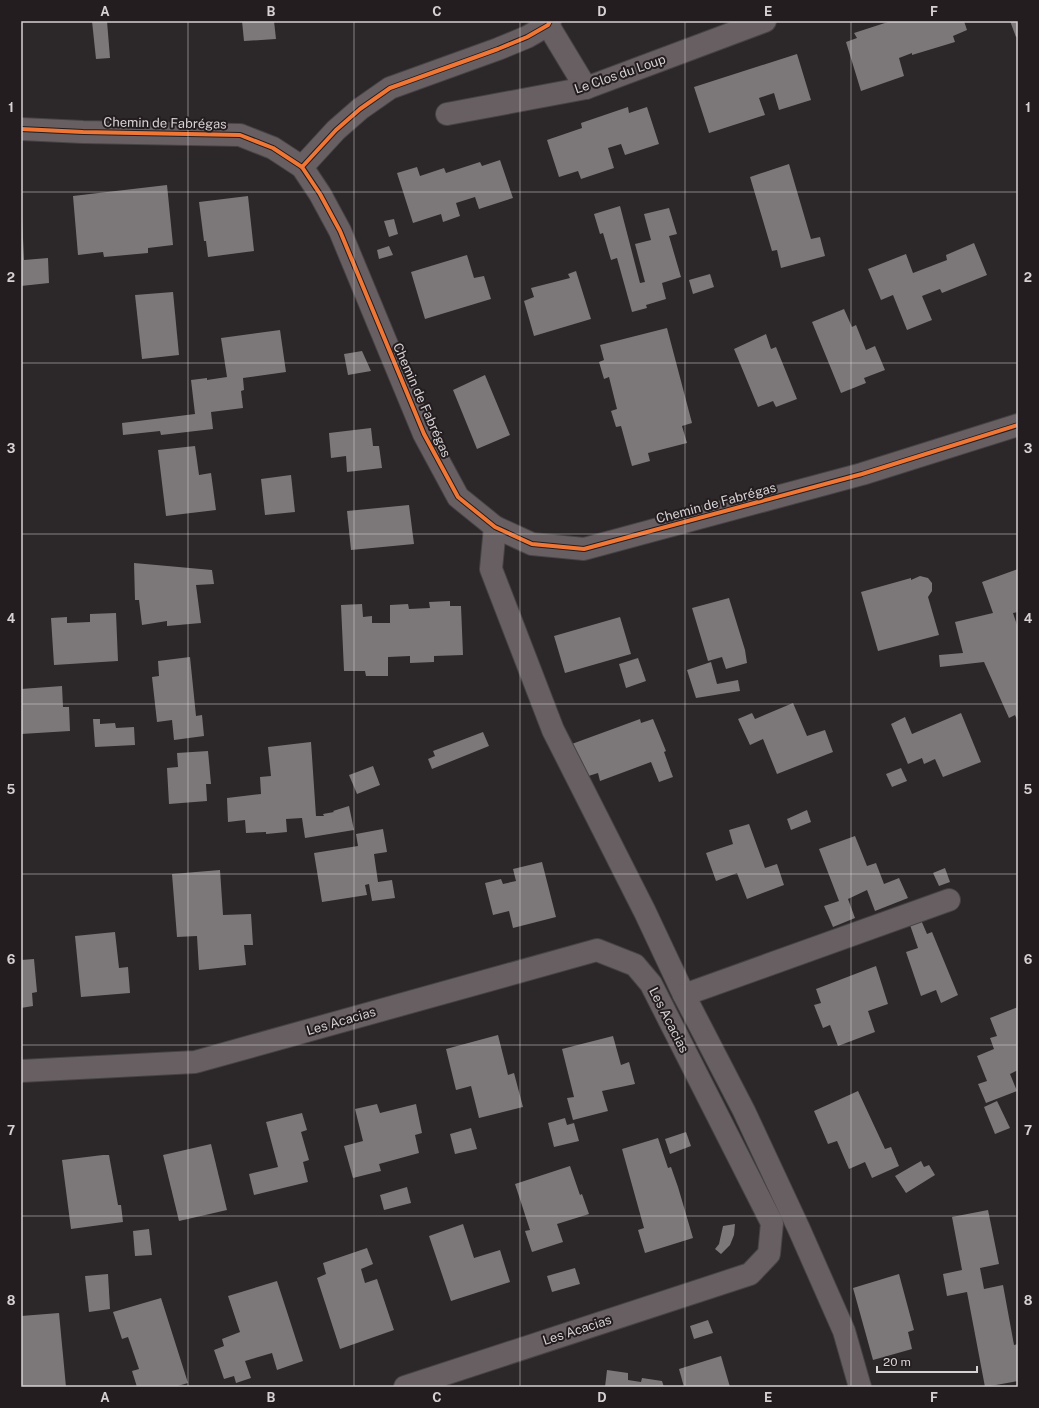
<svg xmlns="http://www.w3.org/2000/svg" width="1039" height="1408" font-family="'Public Sans',sans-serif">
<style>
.building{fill:#7c787a}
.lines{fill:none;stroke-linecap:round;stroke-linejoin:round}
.minor-casing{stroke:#464344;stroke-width:24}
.minor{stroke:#685f63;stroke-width:22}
.cycleway-casing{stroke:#231d1f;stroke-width:6}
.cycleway{stroke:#f07635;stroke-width:4}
.grid{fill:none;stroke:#d6d1d3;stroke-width:1;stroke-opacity:0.55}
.labels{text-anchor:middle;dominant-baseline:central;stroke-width:4;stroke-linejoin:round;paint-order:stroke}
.street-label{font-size:13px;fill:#d6d1d3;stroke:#231d1f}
.neatline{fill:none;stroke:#d6d1d3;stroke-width:1.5}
.grid-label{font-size:13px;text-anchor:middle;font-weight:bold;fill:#d6d1d3}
</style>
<rect width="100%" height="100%" fill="#2c2729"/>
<g class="building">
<path d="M92,21H107L110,58L96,59Z"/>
<path d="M242,21H274L276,39L244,41Z"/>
<path d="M891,21H964L967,30L953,36L955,42L912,55V53L899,58L904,76L861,91L846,42L857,38L854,33Z"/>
<path d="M1010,21H1018V37H1016Z"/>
<path d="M797,54L811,100L779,110L774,93L759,98L765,115L709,133L694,87Z"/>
<path d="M628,107L629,113L647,107L659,144L625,155L621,144L608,148L614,168L581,179L578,171L559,177L547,140L582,128L581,123Z"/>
<path d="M500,160L513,198L479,209L475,197L456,203L460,216L443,222L441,214L413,223L397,173L417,167L420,176L444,168L446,173L480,162L482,166Z"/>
<path d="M789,164L811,239L820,237L825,256L781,268L777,250L772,251L750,177Z"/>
<path d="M167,185L173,245L148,248V253L104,257L103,252L78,255L73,196Z"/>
<path d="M248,196L254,251L208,257L206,241H204L199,202Z"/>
<path d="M620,206L640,283L645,282L635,244L651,240L644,214L669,208L677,234L669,236L681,277L662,283L666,299L646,305L647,308L632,312L617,258L611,260L603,233L600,234L594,214Z"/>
<path d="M21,217H22L24,260L48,258L49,283L21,286Z"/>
<path d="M394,219L398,234L389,237L384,221Z"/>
<path d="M974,243L987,275L942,293L940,289L922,296L932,320L907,330L893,295L881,300L868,269L906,254L913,273L947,260L946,255Z"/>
<path d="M389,246L393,255L379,259L377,250Z"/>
<path d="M467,255L474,278L484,276L491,299L425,319L411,272Z"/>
<path d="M576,271L591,319L534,336L524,301L534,297L531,288L570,278L568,274Z"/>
<path d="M710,274L714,287L693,294L689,280Z"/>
<path d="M173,292L179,355L142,359L135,295Z"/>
<path d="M844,309L852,327L856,325L866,350L875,346L885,370L864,378L866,383L841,393L812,322Z"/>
<path d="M667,328L692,423L682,426L687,443L648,453L650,461L632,466L621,426L616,427L611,411L617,409L609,377L604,379L599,362L604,360L600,345Z"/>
<path d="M280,330L286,372L243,378L244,390L241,391L243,408L211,412L213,429L161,435L160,431L123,435L122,423L195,414L191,380L207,378V380L227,377L221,338Z"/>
<path d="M766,334L771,349L776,347L797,399L776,407L773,401L758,407L734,349Z"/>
<path d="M362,351L371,371L348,375L344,354Z"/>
<path d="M485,375L510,435L477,449L453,390Z"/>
<path d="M371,428L373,446H379L382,468L347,472L346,456L331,458L329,433Z"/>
<path d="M195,446L199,475L211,473L216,510L166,516L158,450Z"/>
<path d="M291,475L295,512L265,515L261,479Z"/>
<path d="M409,505L414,544L351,550L347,511Z"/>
<path d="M134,563L212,570L214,584L196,585L201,623L167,626V621L142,625L139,600H135Z"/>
<path d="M1018,569V612L1013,613L1018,628V722L1015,715L1009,718L984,662L940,667L939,655L963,653L955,622L993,613L982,582Z"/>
<path d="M920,576L928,578L932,583V591L928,597L939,635L878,651L861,592L911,578V580Z"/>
<path d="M729,598L745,650L747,663L726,669L722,657L708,661L692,608Z"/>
<path d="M450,601V606H461L463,655L434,656V662L410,663V656L388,657V676H366L365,671H344L341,605L362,604L363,617L372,616V623H390V605L408,604L409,609L430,608L429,602Z"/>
<path d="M116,613L118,661L54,665L51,618L67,617V623L90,622V614Z"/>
<path d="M620,617L631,654L565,673L554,636Z"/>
<path d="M190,657L196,716L202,715L204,736L174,740L172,720L157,722L152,677L159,676L158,661Z"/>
<path d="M638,658L646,681L626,688L619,664Z"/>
<path d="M711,662L717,684L738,680L740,691L696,698L687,670Z"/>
<path d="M62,686L63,707H69L70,731L21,734V689Z"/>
<path d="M793,703L807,736L825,730L833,752L777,774L763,739L750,745L738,719L752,713L755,719Z"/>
<path d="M961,713L981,762L943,777L935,759L924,764L922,758L908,764L891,724L905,717L912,734Z"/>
<path d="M93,719H100V724L115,723L116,728L134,727L135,745L95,747Z"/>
<path d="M640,719L641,723L653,719L666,751L664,752L673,777L659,782L651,762L600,781L598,773L582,778L569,745Z"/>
<path d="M483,732L489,746L432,769L428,759L435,756L433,751Z"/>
<path d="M311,742L316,816H324L323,814L334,812L333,811L349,806L354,830L305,838L302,818L286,819L287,832L266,834V832L246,833L245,820L228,822L227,798L261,794L260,777L271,776L268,747Z"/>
<path d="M208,751L211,784H206L207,801L169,804L167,768L178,767L177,753Z"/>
<path d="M373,766L380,785L357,794L349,775Z"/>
<path d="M901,768L907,781L892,787L886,774Z"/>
<path d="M807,810L811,822L791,830L787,819Z"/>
<path d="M749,824L765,868L777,864L784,885L747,899L737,873L716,881L706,853L733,844L729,830Z"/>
<path d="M383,829L387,852L374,854L378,882L392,880L395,898L372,901L369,884L365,885L367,895L322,902L314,853L358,846L356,834Z"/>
<path d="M855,836L867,866L876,863L884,884L899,878L908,898L875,911L867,890L848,899L855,918L833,927L824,906L839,901L819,849Z"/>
<path d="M542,862L556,917L513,928L509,911L493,915L485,883L501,879L503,884L516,881L513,869Z"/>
<path d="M945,868L950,882L939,886L933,873Z"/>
<path d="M220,870L223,915L251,914L253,945H244L246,965L199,970L197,936L177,937L172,874Z"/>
<path d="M921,920L927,934L932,932L958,995L941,1003L936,990L921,996L906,952L918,948L910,925Z"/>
<path d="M115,932L119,968L128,967L130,993L81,997L75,936Z"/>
<path d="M34,959L37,992L32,993L33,1006L21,1008V960Z"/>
<path d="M876,966L888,1004L868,1011L875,1032L838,1046L830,1025L823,1028L814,1005L821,1003L816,989Z"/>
<path d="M1018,1007V1070L1010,1074L1017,1091L986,1103L978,1084L987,1081L977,1056L994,1049L990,1038L997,1036L990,1018Z"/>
<path d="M498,1035L508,1075L514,1073L523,1107L479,1118L471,1086L456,1090L446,1049Z"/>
<path d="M613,1036L621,1065L629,1062L635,1084L602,1091L608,1111L573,1120L567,1098L574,1097L562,1049Z"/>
<path d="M858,1091L885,1149L891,1147L899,1166L872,1178L865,1162L849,1169L837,1141L828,1144L814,1111Z"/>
<path d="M997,1101L1010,1128L995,1134L984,1107Z"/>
<path d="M377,1104L380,1113L416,1104L422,1133L415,1135L419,1153L379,1164L381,1171L353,1178L344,1146L363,1141L355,1109Z"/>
<path d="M302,1113L307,1130L301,1132L309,1160L303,1162L308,1182L254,1195L249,1174L278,1167L266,1122Z"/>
<path d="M565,1118L567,1125L574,1123L579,1141L554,1147L548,1123Z"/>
<path d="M471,1128L477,1149L455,1154L450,1134Z"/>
<path d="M686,1132L691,1146L670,1154L665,1139Z"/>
<path d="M658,1138L668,1168L671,1167L678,1187L693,1238L645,1253L638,1230L644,1228L622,1149Z"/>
<path d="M211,1144L227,1210L179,1221L163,1155Z"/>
<path d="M103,1155H109L118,1205H121L123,1222L71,1229L62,1160Z"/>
<path d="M921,1161L924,1167L929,1165L935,1175L906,1193L895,1176Z"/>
<path d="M570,1166L580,1195L582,1194L589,1214L557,1224L563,1242L532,1252L525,1231L530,1230L515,1184Z"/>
<path d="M407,1187L411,1203L384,1210L380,1195Z"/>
<path d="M988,1210L999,1264L980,1268L984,1289L1003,1285L1014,1345L1018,1344V1381L985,1387L967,1292L947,1296L943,1274L962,1270L952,1217Z"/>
<path d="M463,1224L474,1258L500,1250L510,1282L451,1301L429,1236Z"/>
<path d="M735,1224L734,1235L730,1245L721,1254L715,1249L719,1244L723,1226Z"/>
<path d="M149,1229L152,1255L135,1256L133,1231Z"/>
<path d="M367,1248L373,1264L361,1269L365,1283L377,1279L394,1330L340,1349L317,1278L326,1274L323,1263Z"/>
<path d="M575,1268L580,1284L552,1292L547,1276Z"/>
<path d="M108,1274L110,1309L89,1312L85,1276Z"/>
<path d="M899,1274L914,1330L908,1332L912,1349L873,1360L853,1288Z"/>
<path d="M277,1281L303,1361L277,1370L272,1353L245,1361L251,1378L236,1383L234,1376L224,1379L214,1350L224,1346L222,1339L240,1332L228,1296Z"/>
<path d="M161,1298L188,1383L174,1387H137L132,1371L139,1369L128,1337L122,1339L113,1312Z"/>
<path d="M59,1313L66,1387H21V1316Z"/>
<path d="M708,1320L713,1333L694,1339L690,1326Z"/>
<path d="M721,1356L730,1387H684L679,1369Z"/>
<path d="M607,1370L628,1373V1380L641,1382L642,1378L662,1381L664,1387H605Z"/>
</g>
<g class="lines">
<g class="minor-casing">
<g id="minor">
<path d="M548,25L586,88"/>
<path d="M447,114L586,88L765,21"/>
<path d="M21,129L83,132L240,135L273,148L302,167L320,194L340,231L424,434L458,497L495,527L532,544L584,549L862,474L1018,425"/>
<path d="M302,167L336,130L360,109L390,88L498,49L527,37L548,25L550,21"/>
<path d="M495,527L491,569L553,730L645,912L684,995L949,900"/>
<path d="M684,995L744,1111L799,1229L844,1331L860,1387"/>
<path d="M21,1071L195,1062L597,950L635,965L651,984L772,1223L769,1254L750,1274L405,1387"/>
</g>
</g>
<use href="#minor" class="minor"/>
<g class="cycleway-casing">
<g id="cycleway">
<path d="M21,129L83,132L240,135L273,148L302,167L320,194L340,231L424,434L458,497L495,527L532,544L584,549L862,474L1018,425"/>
<path d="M302,167L336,130L360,109L390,88L498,49L527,37L548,25L550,21"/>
</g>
</g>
<use href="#cycleway" class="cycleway"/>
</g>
<path class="grid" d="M188,21V1387M354,21V1387M520,21V1387M685,21V1387M851,21V1387M21,192H1018M21,363H1018M21,534H1018M21,704H1018M21,874H1018M21,1045H1018M21,1216H1018"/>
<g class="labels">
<g class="street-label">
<text transform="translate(620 74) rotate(-19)">Le Clos du Loup</text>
<text transform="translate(165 123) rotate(1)">Chemin de Fabrégas</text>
<text transform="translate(422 400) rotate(66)">Chemin de Fabrégas</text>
<text transform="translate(716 503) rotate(-15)">Chemin de Fabrégas</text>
<text transform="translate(669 1020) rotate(63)">Les Acacias</text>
<text transform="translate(341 1021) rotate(-16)">Les Acacias</text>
<text transform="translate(577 1330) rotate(-18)">Les Acacias</text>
</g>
</g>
<rect width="1039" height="1408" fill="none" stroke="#231d1f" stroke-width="44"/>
<path d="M877 1366v6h100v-6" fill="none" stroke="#d6d1d3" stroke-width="2"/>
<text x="883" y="1366" font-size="12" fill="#d6d1d3" stroke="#231d1f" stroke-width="3" paint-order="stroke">20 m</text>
<rect x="22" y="22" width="995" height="1364" class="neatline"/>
<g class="grid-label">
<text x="105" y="16">A</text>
<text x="271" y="16">B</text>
<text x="437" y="16">C</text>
<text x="602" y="16">D</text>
<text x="768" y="16">E</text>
<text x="934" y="16">F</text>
<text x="11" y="112">1</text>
<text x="1028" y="112">1</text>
<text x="11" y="282">2</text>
<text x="1028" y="282">2</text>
<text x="11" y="453">3</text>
<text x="1028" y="453">3</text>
<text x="11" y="623">4</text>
<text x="1028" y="623">4</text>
<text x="11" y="794">5</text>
<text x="1028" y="794">5</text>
<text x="11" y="964">6</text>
<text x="1028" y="964">6</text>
<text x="11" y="1135">7</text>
<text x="1028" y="1135">7</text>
<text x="11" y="1305">8</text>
<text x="1028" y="1305">8</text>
<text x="105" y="1402">A</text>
<text x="271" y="1402">B</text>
<text x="437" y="1402">C</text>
<text x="602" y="1402">D</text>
<text x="768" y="1402">E</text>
<text x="934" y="1402">F</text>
</g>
</svg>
